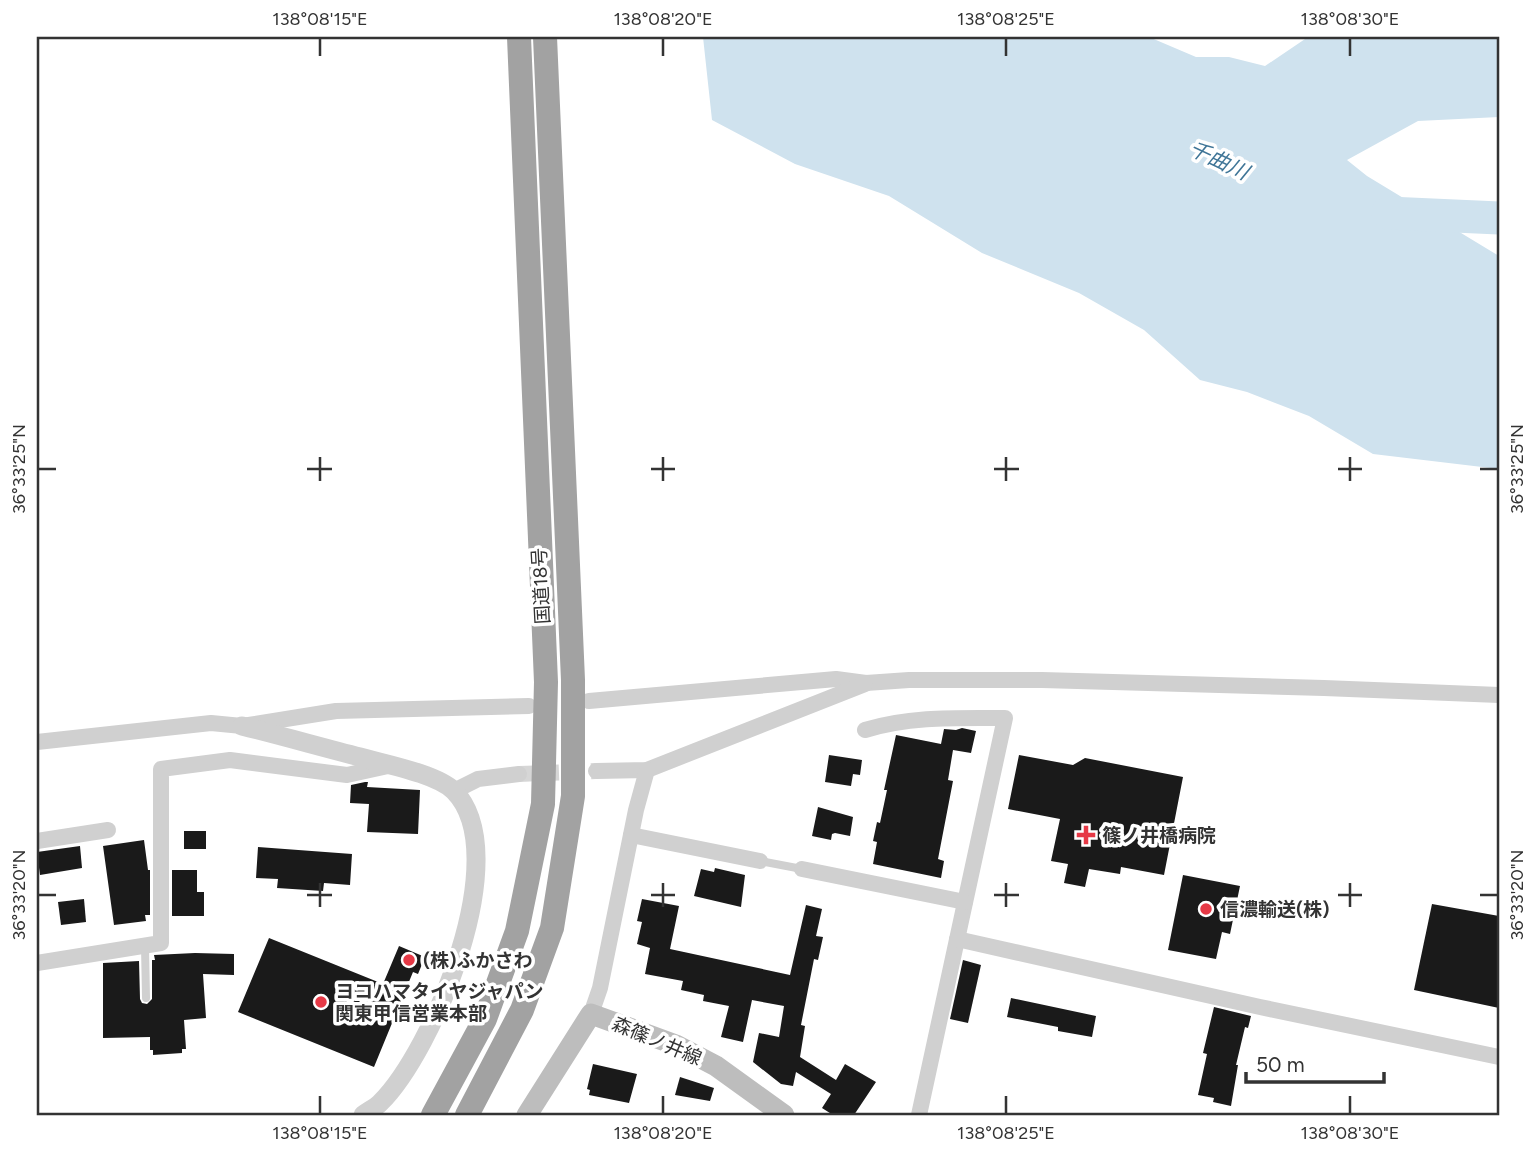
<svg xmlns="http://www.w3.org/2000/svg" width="1536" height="1152" font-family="Figtree,'Noto Sans JP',sans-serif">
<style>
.water{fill:#cfe2ee}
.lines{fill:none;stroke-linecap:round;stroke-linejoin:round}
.river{stroke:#cfe2ee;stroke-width:33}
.building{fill:#1a1a1a}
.minor-tunnel{stroke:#d6d6d6;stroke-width:16;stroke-dasharray:16 8;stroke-linecap:butt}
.service{stroke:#d0d0d0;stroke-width:8}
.minor{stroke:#d0d0d0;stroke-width:16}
.tertiary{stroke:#d0d0d0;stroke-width:19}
.secondary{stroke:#bdbdbd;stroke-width:21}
.trunk{stroke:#a2a2a2;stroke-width:24}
.ticks{fill:none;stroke:#333;stroke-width:2.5}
.poi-dot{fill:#e63946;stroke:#fff;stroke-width:2.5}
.labels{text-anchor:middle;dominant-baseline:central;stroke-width:7;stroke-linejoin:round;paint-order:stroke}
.street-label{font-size:19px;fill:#333;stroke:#fff}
.poi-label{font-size:19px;font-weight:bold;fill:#333;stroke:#fff;text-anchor:start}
.water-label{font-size:21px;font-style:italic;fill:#3f7597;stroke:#fff}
.neatline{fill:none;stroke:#333;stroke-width:2.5}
.ticks-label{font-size:18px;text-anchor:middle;fill:#333}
</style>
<rect width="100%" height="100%" fill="#fff"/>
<path class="water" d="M703,37H1149L1196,57H1229L1265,66L1308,37H1499V117L1418,121L1347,160L1367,176L1499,256V469L1373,454L1309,416L1247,392L1200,380L1144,330L1079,293L982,253L889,196L795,164L712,120Z"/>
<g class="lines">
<path class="river" d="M1388,213L1499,218"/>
</g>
<g class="building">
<path d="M962,728L976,731L971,753L953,750L948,780L953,781L938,859L944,861L941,878L873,864L877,842L873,841L877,822L880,823L887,790H884L896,735L941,744L944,729L956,730Z"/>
<path d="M829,755L862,760L860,775L853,774L851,786L825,782Z"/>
<path d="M1019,755L1073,765L1085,758L1183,777L1164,875L1121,867L1120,874L1089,869L1085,887L1064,883L1068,864L1051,861L1060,819L1008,809Z"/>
<path d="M365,782H368L367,787L420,790L418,834L367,832L369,804L350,803L351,785Z"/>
<path d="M818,807L853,817L850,836L835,833L832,834L831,840L812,836Z"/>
<rect x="184" y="831" width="22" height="18"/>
<path d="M144,840L148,870H150V915H145L146,921L114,925L103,846Z"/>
<path d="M80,846L82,868L40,875L37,852Z"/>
<path d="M258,847L352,854L350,885L324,883L323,891L277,888L278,879L256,878Z"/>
<path d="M715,868L745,875L741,907L694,896L701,869L714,872Z"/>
<path d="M172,870H197V892H204V916H172Z"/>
<path d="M1183,875L1240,886L1230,934L1222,932L1216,959L1168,950Z"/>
<path d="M84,899L86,922L61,925L58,902Z"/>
<path d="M642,899L679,906L670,949L790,975L806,905L822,909L816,936L823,937L818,960L814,959L801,1025L805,1026L800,1057L836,1080L845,1064L876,1082L854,1115H833L822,1108L831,1094L796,1072L793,1086L781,1084L753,1062L759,1033L779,1037L784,1006L752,1000L743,1042L721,1037L729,1006L703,1001L704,995L681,990L683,981L645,974L650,948L637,944L642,922L637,921Z"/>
<path d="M1432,904L1499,916V1008L1414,990Z"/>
<path d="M269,938L383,984L399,946L425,957L418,974L413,972L374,1067L238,1012Z"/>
<path d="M195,953L234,954V975L203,974L206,1018L184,1020L186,1049H182V1053L153,1055V1050H150V1037L103,1038V963L139,961L140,999L142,1003L147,1004L152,999V960H155L154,955Z"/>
<path d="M963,960L981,965L968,1023L950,1019Z"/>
<path d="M1011,998L1096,1016L1092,1037L1058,1031V1027L1007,1017Z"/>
<path d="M1214,1007L1251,1016L1248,1028L1245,1027L1236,1065H1238L1231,1106L1213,1102L1214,1098L1198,1095L1207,1054L1203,1053Z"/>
<path d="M593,1064L637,1074L629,1103L589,1095L590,1090L587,1089Z"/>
<path d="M680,1077L714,1088L710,1101L675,1095Z"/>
</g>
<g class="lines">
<path class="minor-tunnel" d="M519,774L596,771"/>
<g class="service">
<path d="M760,861L802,869"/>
<path d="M145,946L146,998"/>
</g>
<g class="minor">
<path d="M589,701L836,679L866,683L909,680H1042L1324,688L1499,695"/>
<path d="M865,730C910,716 958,718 1005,718L919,1115"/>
<path d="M37,742L211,723L242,726L336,711L529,706"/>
<path d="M596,771L647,770L865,684"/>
<path d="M454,791L478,779L519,774"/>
<path d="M631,835L760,861"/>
<path d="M37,841L108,830"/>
<path d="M802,869L965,902"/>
<path d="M957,939L1260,1007L1499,1057"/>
<path d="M37,963L161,943V769L230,760L347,775L388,766"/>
<path d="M591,1014L600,988L636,810L647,770"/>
</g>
<path class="tertiary" d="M242,726C282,736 321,747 360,757C385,764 437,774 454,791C516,854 433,1051 380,1103C375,1108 368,1111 363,1115"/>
<path class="secondary" d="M527,1115L591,1014L676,1045L716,1066L784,1115"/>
<g class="trunk">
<path d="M433,1115L485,1019L517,931L543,804L546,682L519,37"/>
<path d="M467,1115L522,1010L552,928L573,796V680L545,37"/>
</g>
</g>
<path class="ticks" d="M320,38V56M663,38V56M1006,38V56M1350,38V56M320,457V481M663,457V481M1006,457V481M1350,457V481M38,469H56M307,469H332M651,469H675M994,469H1019M1338,469H1362M1480,469H1498M320,883V907M663,883V907M1006,883V907M1350,883V907M38,895H56M307,895H332M651,895H675M994,895H1019M1338,895H1362M1480,895H1498M320,1096V1114M663,1096V1114M1006,1096V1114M1350,1096V1114"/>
<g class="poi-dot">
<path d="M1082.5 824.5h7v7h7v7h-7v7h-7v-7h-7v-7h7z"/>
<circle cx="1206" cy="909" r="7"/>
<circle cx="409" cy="960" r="7"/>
<circle cx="321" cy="1002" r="7"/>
</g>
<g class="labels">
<g class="street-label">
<text transform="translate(541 586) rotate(-93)">国道18号</text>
<text transform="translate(657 1041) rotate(23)">森篠ノ井線</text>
</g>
<g class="poi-label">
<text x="1102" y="835">篠ノ井橋病院</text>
<text x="1220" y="909">信濃輸送(株)</text>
<text x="423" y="960">(株)ふかさわ</text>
<text x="335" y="991">ヨコハマタイヤジャパン<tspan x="335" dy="22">関東甲信営業本部</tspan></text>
</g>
<g class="water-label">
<text transform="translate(1219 160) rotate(25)">千曲川</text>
</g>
</g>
<rect width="1536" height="1152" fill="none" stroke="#ffffff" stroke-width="77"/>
<path d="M1246 1072v10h138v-10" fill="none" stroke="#333333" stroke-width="3.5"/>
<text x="1256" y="1072" font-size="21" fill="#333333" stroke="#ffffff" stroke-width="5" paint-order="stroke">50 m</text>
<rect x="38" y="38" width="1460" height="1076" class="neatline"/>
<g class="ticks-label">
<text x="320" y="25">138°08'15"E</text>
<text x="663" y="25">138°08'20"E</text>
<text x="1006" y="25">138°08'25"E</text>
<text x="1350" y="25">138°08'30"E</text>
<text transform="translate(19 469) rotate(-90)" y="6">36°33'25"N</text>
<text transform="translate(1517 469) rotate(-90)" y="6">36°33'25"N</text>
<text transform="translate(19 895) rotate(-90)" y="6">36°33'20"N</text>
<text transform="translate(1517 895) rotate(-90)" y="6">36°33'20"N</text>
<text x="320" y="1139">138°08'15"E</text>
<text x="663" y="1139">138°08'20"E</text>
<text x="1006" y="1139">138°08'25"E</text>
<text x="1350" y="1139">138°08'30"E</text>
</g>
</svg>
